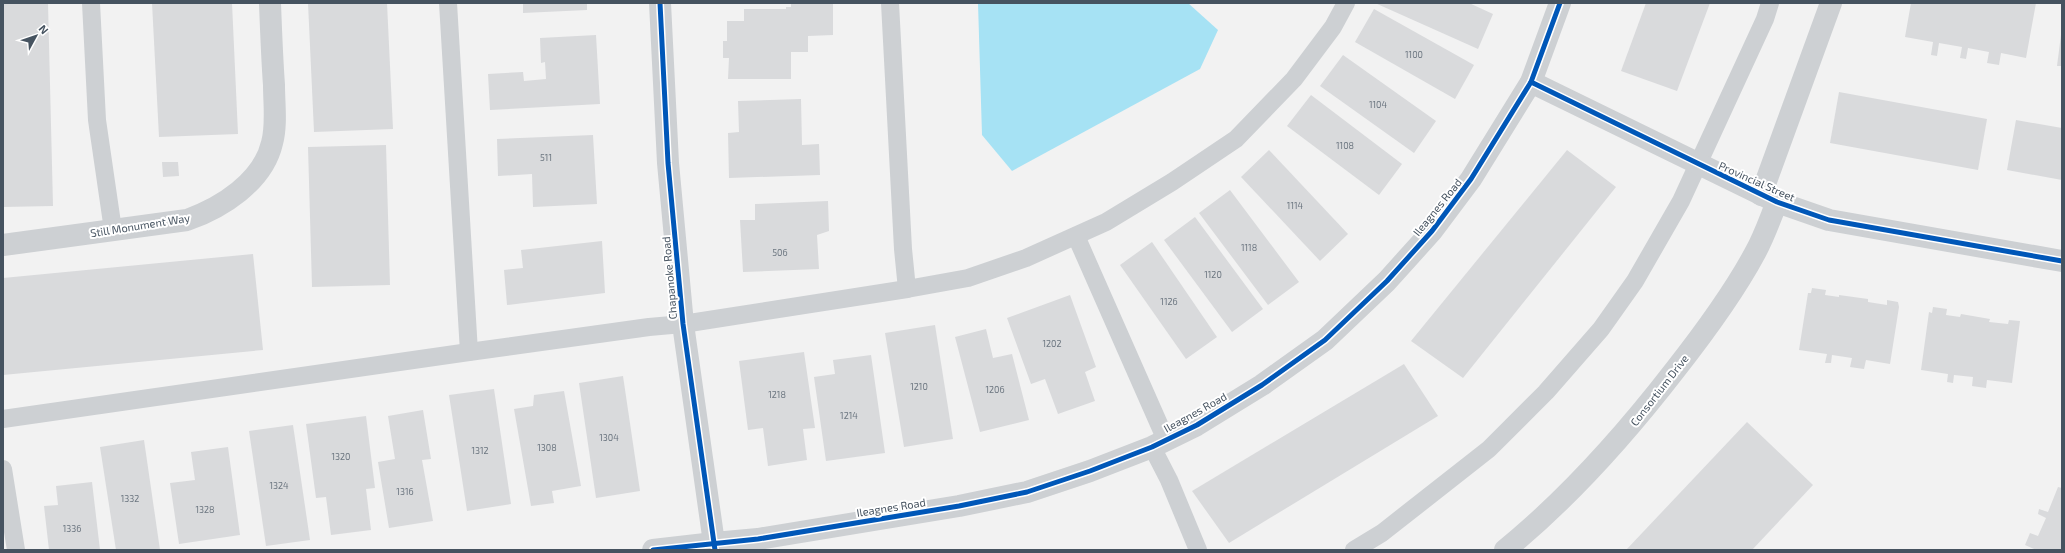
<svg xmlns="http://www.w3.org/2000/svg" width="2065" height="553" font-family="'Exo 2',sans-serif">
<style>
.water{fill:#a6e2f4}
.building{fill:#d9dadc}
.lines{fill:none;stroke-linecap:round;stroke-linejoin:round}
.service{stroke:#cdd0d3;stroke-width:18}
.minor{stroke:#cdd0d3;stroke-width:22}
.tertiary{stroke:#cdd0d3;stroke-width:22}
.cycleway-casing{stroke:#fff;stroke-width:8}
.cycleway{stroke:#0057b8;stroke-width:5}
.labels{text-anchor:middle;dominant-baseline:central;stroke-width:4;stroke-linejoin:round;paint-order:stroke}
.number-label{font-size:9px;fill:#6c7680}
.street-label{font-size:11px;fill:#465360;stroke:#fff}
</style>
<rect width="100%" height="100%" fill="#f2f2f2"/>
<path class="water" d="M978,3H1188L1218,30L1200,69L1012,171L982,135Z"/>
<g class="building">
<path d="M3,3H48L53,206L3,207Z"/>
<path d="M152,3H232L238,134L159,137Z"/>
<path d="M308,3H387L393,129L314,132Z"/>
<path d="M523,3H587V10L523,13Z"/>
<path d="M791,3H833V35L808,36V52H791V79H728L729,58H723V41H727V21H744V9H786V7H791Z"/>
<path d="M1375,3H1469L1493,14L1478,49Z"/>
<path d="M1646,3H1710L1677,91L1621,71Z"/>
<path d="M1911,3H2036L2026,58L2001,53L1999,65L1987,63L1989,52L1968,48L1966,59L1960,58L1962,47L1939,43L1937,56L1931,55L1933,42L1905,37Z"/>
<path d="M1374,9L1474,65L1455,99L1355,42Z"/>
<path d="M596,35L600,104L490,110L488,74L523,72L524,81L546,79L545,62L541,63L540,38Z"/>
<path d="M2061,35L2062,36V66H2057Z"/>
<path d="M1343,55L1436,121L1414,153L1320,86Z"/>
<path d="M1839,92L1987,119L1978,170L1830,143Z"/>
<path d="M1311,95L1402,164L1379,195L1287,126Z"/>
<path d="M801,99L802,145L819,144L820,175L729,178L728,133L739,132L738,101Z"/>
<path d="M2016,120L2062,128V180L2007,170Z"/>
<path d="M593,135L597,204L533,207L532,174L498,176L497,139Z"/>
<path d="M386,145L390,285L312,287L308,147Z"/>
<path d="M1269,150L1348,234L1320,261L1241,177Z"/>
<path d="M1567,150L1616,187L1463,378L1411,341Z"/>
<path d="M162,162H178L179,176L163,177Z"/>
<path d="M1230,190L1299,282L1268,305L1199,213Z"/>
<path d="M828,201L829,231L817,235L819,269L743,272L740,220H755V204Z"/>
<path d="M1195,217L1263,309L1232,332L1164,240Z"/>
<path d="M602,241L605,293L507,305L504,270L523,268L521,250Z"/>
<path d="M1152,242L1217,337L1186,359L1120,265Z"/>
<path d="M253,254L263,350L3,375V278Z"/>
<path d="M1812,288L1826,290L1825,295L1839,297V295L1868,299V302L1887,305V300L1898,302L1899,307L1890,364L1866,360L1864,369L1850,367L1852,358L1832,355L1831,363H1825L1827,354L1799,350L1808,293H1811Z"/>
<path d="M1070,295L1096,367L1085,372L1095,401L1058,414L1045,379L1031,384L1007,318Z"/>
<path d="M1933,307L1947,309L1946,315L1960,317L1961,314L1990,319L1989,322L2008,324L2009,320L2020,321L2012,383L1987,380L1986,388L1972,386L1973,377L1954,375L1953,383L1947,382L1948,374L1921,370L1929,312L1932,313Z"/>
<path d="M935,325L953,439L904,447L885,333Z"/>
<path d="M986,329L993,358L1012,354L1029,420L980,432L955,337Z"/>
<path d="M804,352L815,428L803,429L807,460L768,466L763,428L748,430L739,361Z"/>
<path d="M871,355L885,453L826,461L814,377L835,374L833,360Z"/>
<path d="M1404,364L1438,416L1229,543L1192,491Z"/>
<path d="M623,376L640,491L596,498L579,383Z"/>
<path d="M494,389L511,504L467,511L449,395Z"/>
<path d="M564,391L581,486L552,491L554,503L531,506L514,409L533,406L534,395Z"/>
<path d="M423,410L431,459L422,460L433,521L389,528L378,462L395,459L388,416Z"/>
<path d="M366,416L375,488L366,489L371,530L331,535L326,497L316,498L306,424Z"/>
<path d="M1747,422L1813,485L1752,550H1626Z"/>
<path d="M293,425L310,540L266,546L249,431Z"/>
<path d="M144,440L160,550H116L100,447Z"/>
<path d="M228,447L240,535L179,544L170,483L195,480L191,452Z"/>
<path d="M92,482L100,550H49L44,506L58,505L56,486Z"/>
<path d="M2058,487L2062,488V550H2033L2034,549L2025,545L2030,533L2038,536L2046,518L2038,514L2039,509L2048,512Z"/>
</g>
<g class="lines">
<g class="service">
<path d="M91,3L97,120L113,230"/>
<path d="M448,3L469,352"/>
<path d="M890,3L903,249L907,289L968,278L1026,258L1106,222L1172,182L1236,139L1294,79L1333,27L1346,3"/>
<path d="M1076,236L1166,440"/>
<path d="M3,419L469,352L649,327L683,324L907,289"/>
<path d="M1152,447L1169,480L1198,550"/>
<path d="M3,469L16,550"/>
<path d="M1354,550L1382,533L1489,449L1546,392L1601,329L1635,281L1681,201L1765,19L1770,3"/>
</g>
<g class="minor">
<path d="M660,3L668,163L683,324L714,543L758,539L959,506L1027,492L1090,471L1152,447L1197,425L1262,385L1325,340L1387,281L1432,231L1471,179L1531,82L1560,3"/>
<path d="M1531,82L1777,202L1829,220L2062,261"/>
<path d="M1761,195L1831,3"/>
<path d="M3,245L187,220C221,208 263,182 272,143C277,125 274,104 274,85C272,58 271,30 270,3"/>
<path d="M1505,550C1570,497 1624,436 1675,370C1704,333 1733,294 1755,253C1764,237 1770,219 1777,202"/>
</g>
<path class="tertiary" d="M653,550L714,543L715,550"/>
<g class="cycleway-casing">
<g id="cycleway">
<path d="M660,3L668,163L683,324L715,550"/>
<path d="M1531,82L1777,202L1829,220L2062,261"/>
<path d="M653,550L758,539L959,506L1027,492L1090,471L1152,447L1197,425L1262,385L1325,340L1387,281L1432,231L1471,179L1531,82L1560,3"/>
</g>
</g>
<use href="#cycleway" class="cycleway"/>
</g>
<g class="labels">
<g class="number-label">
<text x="1414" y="54">1100</text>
<text x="1378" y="104">1104</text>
<text x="1345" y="145">1108</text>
<text x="546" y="157">511</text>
<text x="1295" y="205">1114</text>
<text x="1249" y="247">1118</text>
<text x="780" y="252">506</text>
<text x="1213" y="274">1120</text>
<text x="1169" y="301">1126</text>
<text x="1052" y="343">1202</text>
<text x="919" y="386">1210</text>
<text x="995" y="389">1206</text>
<text x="777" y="394">1218</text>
<text x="849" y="415">1214</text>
<text x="609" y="437">1304</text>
<text x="547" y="447">1308</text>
<text x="480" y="450">1312</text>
<text x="341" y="456">1320</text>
<text x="279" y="485">1324</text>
<text x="405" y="491">1316</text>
<text x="130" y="498">1332</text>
<text x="205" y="509">1328</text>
<text x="72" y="528">1336</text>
</g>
<g class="street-label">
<text transform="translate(1757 181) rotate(24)">Provincial Street</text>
<text transform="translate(1437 207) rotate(-51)">Ileagnes Road</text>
<text transform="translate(140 225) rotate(-9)">Still Monument Way</text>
<text transform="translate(669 278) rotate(-95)">Chapanoke Road</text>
<text transform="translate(1659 390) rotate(-52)">Consortium Drive</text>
<text transform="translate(1195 412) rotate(-29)">Ileagnes Road</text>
<text transform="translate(891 507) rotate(-9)">Ileagnes Road</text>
</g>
</g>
<rect width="2065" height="553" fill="none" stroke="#465360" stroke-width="8"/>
<g transform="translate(36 36) rotate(50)" stroke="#ffffff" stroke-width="3" paint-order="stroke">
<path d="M0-3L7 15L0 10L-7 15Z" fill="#465360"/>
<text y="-6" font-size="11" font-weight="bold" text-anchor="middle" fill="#465360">N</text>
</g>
</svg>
